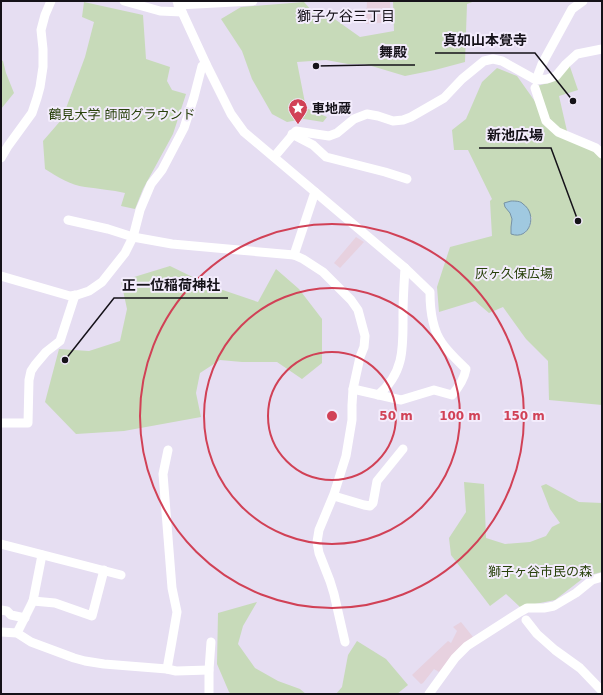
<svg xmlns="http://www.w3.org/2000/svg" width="603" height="695" font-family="'DejaVu Sans','Noto Sans JP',sans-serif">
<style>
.industrial{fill:#e7d1df}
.green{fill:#c7dab9;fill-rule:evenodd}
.water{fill:#a0c9e0;stroke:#7692a4}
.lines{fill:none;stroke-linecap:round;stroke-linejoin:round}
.minor{stroke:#fff;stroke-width:9}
.ring{fill:none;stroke:#d14156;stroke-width:2}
.labels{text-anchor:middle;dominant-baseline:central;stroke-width:4;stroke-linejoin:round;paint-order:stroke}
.poi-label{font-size:13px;font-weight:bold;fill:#151219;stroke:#f3ecfc;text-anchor:start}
.park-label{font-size:13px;fill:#28410a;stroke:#f3ecfc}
.neighbourhood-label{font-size:14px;fill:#151219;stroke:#f3ecfc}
.centre{fill:#d14156;stroke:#f3ecfc;stroke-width:2}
.ring-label{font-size:12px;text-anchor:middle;font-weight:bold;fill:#d14156;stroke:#f3ecfc;stroke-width:4;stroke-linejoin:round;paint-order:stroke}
.leader{fill:none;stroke:#151219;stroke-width:1.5}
.callout-dot{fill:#151219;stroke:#f3ecfc;stroke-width:1.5}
.callout-label{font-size:14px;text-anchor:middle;font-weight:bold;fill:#151219;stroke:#f3ecfc;stroke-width:4;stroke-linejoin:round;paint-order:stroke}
</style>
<rect width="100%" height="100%" fill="#e6def2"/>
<g class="industrial">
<path d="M367,1H390L391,22L366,24Z"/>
<path d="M356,237L364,242L340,268L334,263Z"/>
<path d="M461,622L473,637L459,648L439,672L434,669L423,683L421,684L412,675L448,641L451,643L457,631L453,627Z"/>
</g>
<g class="green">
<path d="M393,1H475L467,4L465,62L435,70L405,76L365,64H348L326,60L297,62L306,108L327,117L323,122L304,119L287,122L272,114L252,79L242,51L221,19L241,7L304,2L312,11L329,15L360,37L394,31Z"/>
<path d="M84,2L143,15L146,59L170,67L167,81L172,90L186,94L173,134L143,189L135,209L121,206L125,193C112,190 99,189 85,187C70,185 58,177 45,169L43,141L62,119L85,57L94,22L82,17Z"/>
<path d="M1,60L3,61L6,73L14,93L1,109Z"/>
<path d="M569,64L578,90L559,96L567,131L594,151L602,159V405L549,400L548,361L526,339L503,307L489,313L475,301L439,312L437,287L450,247L492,236L490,201L492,199L468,150H454L452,130L466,119L482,82L497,68L517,76L546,117L537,86L552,82ZM510,213L532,217L530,226L524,234L511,227L512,219Z"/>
<path d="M170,266L211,286L258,302L276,269L299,289L322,319V363L302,379L277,362H242L220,360L200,373L196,393L201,417L124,431L76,434L45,402L59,349L89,351L120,341L127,309L121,281Z"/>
<path d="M464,482L484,484L486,538L505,544L530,542L546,536L552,527L560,523L550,509L541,486L546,484L579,502L602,503V572L586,576L555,600L520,607L506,594L490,606L451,555L449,538L466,512Z"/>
<path d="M257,602L243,626L238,644L255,668L278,681L300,689L306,694H231L229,692L217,664L218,613Z"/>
<path d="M357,641L386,659L408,685L397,694H336L342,687L348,655Z"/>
</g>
<path class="water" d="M511,201C515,201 521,201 523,204C538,214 530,241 511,234V227L512,219L510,213L505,207L504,203Z"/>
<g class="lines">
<g class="minor">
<path d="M124,1L160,11L182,12"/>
<path d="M177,1L206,64L231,114L244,132L405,268C404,284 403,299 403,315C403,346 405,373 378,395"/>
<path d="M178,5L253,1"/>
<path d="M536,80L542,64L572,9L583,1"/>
<path d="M535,88L546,121L558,132L596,148L602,154"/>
<path d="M292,134L313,145L326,157L385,172L407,179"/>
<path d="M274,157L296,131L329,136L337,133L354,119L367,114L378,116L393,121L403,120L411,117L444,98L462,79L484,61L493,59L502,61L536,80L547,79L556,76L566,64L577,54L602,49"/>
<path d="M1,158L8,146L32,113L37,98L40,87L43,67V49L41,30L45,15L51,1"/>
<path d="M68,220L108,229L133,237L172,244L294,255L303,259L323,272L351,300L358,310L365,336L364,347L360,357L353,389L352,405V420L346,456L334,494L319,530L317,542L319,553L330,581L334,594L345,642"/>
<path d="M294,255L315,192"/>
<path d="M1,276L70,296L77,295L89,291L102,282L125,253L133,237L140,210L151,184L162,170L184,128L194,97L202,66L206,64"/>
<path d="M353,389L401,400L434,390L452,395C459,387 464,380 466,369C458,361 449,353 442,343C432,329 430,309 430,292L405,268"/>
<path d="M1,423H28L29,380L31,371L35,365L46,352L60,341L75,295"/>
<path d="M334,496L364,505L370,506L373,503L377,481L403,449"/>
<path d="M1,544L121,575"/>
<path d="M33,601L55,603L92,616L104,570"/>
<path d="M1,610L7,611L11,615L25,618"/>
<path d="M526,620L537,634L555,650L580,668L602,691"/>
<path d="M1,632L17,633L31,642L74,658L85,661L104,664L167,669L176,671L209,670"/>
<path d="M17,633L33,601L42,555"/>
<path d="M167,669L172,641L177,612L172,588L163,474L168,450"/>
<path d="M209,694V670L211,642"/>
<path d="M429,694L455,658L467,646L520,612L527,608H544L554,606L576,593L592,580L602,577"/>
</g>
</g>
<g class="ring">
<circle cx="332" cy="416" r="64"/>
<circle cx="332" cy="416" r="128"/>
<circle cx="332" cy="416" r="192"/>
</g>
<defs>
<g id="sight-pin" transform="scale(1)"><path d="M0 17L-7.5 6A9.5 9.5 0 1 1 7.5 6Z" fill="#d14156" stroke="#f3ecfc"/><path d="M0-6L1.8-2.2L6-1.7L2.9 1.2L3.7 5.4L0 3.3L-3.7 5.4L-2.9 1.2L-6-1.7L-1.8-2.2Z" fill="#fff"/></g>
</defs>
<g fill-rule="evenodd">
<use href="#sight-pin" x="298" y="108"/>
</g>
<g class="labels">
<g class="poi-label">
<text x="312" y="108">車地蔵</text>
</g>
<g class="park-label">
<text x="122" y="114">鶴見大学 師岡グラウンド</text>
<text x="514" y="273">灰ヶ久保広場</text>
<text x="540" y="571">獅子ヶ谷市民の森</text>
</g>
<g class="neighbourhood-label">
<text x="346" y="16">獅子ケ谷三丁目</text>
</g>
</g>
<circle cx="332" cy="416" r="6" class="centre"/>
<g class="ring-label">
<text x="396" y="420">50 m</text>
<text x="460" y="420">100 m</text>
<text x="524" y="420">150 m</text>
</g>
<path class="leader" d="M573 101L535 53H435M316 66L371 65H415M578 221L551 148H479M65 360L114 298H228"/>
<g class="callout-dot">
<circle cx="573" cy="101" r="4"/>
<circle cx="316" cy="66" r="4"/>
<circle cx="578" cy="221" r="4"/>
<circle cx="65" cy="360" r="4"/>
</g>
<g class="callout-label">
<text x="485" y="45">真如山本覺寺</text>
<text x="393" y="57">舞殿</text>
<text x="515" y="140">新池広場</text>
<text x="171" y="290">正一位稲荷神社</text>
</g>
<rect width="603" height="695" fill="none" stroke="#151219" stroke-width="4"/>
</svg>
